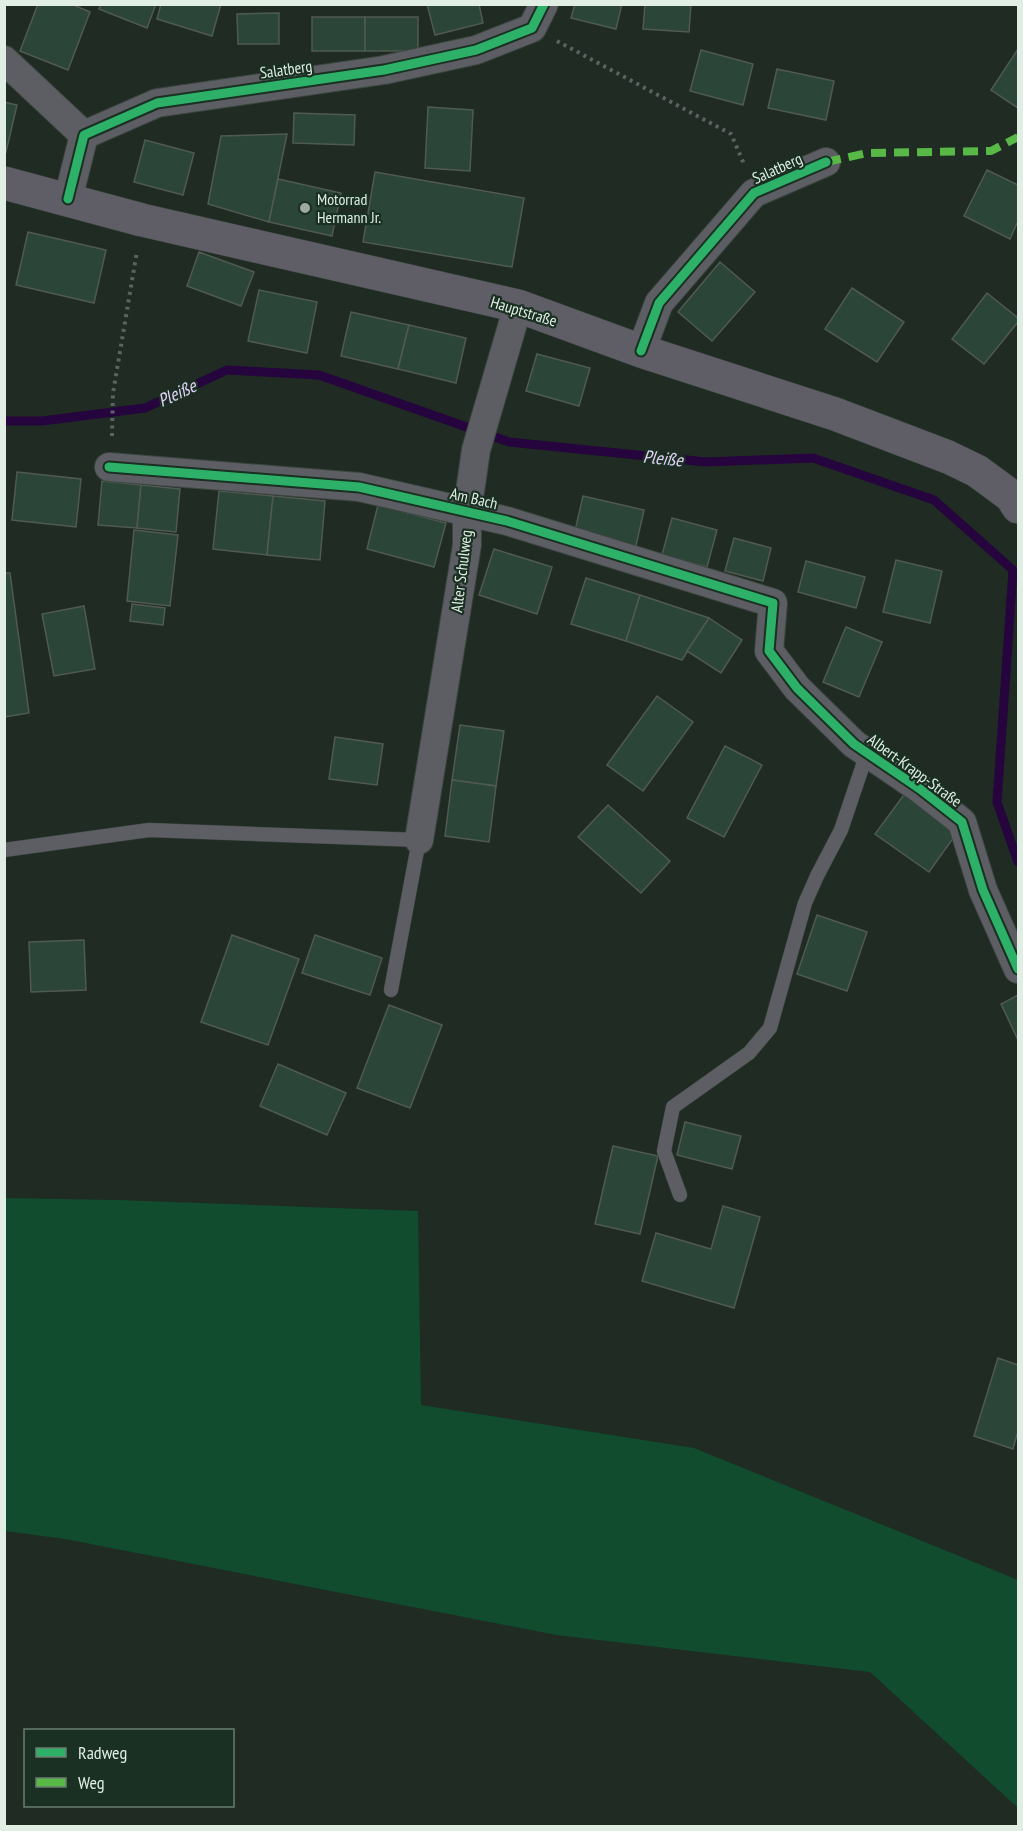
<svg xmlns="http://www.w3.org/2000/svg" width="1023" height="1831" font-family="'PT Sans Narrow',sans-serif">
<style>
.green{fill:#104c2d}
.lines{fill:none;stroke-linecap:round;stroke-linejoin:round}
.stream{stroke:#26043d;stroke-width:9}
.building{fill:#2b4538;stroke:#505a53;stroke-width:1.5}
.service-casing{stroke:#3b453f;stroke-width:15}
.minor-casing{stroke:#3b453f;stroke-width:30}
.secondary-casing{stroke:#3b453f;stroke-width:34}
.path{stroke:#5f6264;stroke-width:4;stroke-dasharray:3 4.5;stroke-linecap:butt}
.service{stroke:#5d5d64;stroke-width:14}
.minor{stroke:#5d5d64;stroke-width:28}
.secondary{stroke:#5f5e66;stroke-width:33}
.quiet{stroke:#58b947;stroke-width:8;stroke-dasharray:15 8;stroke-linecap:butt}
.cycleway-casing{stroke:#1a3022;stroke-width:13}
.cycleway{stroke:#2db169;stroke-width:9}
.poi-dot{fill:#9caaa0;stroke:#1a3022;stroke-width:2}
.labels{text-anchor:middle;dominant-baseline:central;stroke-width:4.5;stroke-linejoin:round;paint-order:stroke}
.street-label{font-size:16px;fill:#e0eee4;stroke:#1a3022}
.poi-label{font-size:16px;fill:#e0eee4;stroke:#1a3022;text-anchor:start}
.water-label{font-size:18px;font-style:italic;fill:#e5d1f9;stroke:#1a3022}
</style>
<rect width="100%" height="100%" fill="#1f2b23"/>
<path class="green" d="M5,1198L117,1200L418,1211L421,1405L694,1448L1018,1580V1808L870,1672L556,1635L65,1539L5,1531Z"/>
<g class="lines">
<path class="stream" d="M4,421H42L145,408L227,370L319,375L509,442L706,462L813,458L934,500L1013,570L997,802L1018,862"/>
</g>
<g class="building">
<path d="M38,4H71L90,12L68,70L20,51Z"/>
<path d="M101,4H156L147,28L99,9Z"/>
<path d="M161,4H221L212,36L157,19Z"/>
<path d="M427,4H479L483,23L435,35Z"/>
<path d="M575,4H622L616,29L571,18Z"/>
<path d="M645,4H691L689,32L643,29Z"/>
<path d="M279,13V44H238L237,14Z"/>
<rect x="312" y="17" width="53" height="34"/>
<rect x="365" y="17" width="53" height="34"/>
<path d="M1018,49V108L991,90Z"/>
<path d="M701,50L753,64L743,105L690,91Z"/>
<path d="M777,69L834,81L826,120L768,108Z"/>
<path d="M4,102L17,105L6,152H4Z"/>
<path d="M428,107L473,110L470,171L425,168Z"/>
<path d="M294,113L355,115L354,145L293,143Z"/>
<path d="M287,134L269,222L208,204L221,136Z"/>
<path d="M145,140L194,153L183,195L134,182Z"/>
<path d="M987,170L1018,185V221L1010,239L964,216Z"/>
<path d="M375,172L524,198L512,267L363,242Z"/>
<path d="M278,179L341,193L332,236L269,222Z"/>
<path d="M28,232L106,250L94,303L16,285Z"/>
<path d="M199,252L254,272L241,306L187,286Z"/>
<path d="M720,262L755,292L712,341L678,312Z"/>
<path d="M852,288L904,322L877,362L825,329Z"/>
<path d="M259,290L317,302L307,353L248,341Z"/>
<path d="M987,293L1018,318V322L984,364L952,339Z"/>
<path d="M351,312L409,325L398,369L341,356Z"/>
<path d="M409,325L466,338L456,383L398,369Z"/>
<path d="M537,354L590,368L579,406L526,391Z"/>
<path d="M17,472L81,479L76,527L12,520Z"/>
<path d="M102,481L141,485L137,528L98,525Z"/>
<path d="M141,485L180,489L176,532L137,528Z"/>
<path d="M219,491L273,496L267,555L213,549Z"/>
<path d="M273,496L325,501L320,560L267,555Z"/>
<path d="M583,496L644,510L635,550L574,535Z"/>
<path d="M378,505L446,523L434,567L367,549Z"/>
<path d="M672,518L717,530L707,567L662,555Z"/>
<path d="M134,530L178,535L170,606L127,601Z"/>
<path d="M734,538L771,548L763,581L725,571Z"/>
<path d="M494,549L552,567L537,614L479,595Z"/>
<path d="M896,560L942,571L930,623L883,612Z"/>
<path d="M806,561L865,577L856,608L798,592Z"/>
<path d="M4,573H10L29,713L4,717Z"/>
<path d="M586,578L640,595L626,641L571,624Z"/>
<path d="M640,595L709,618L682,660L626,641Z"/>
<path d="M132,604L165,608L163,625L130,621Z"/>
<path d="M84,606L95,669L54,676L42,614Z"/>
<path d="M709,618L742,640L721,673L687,651Z"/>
<path d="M846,627L882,642L859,697L823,682Z"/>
<path d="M657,696L693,722L643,791L607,765Z"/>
<path d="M460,725L504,731L496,786L452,780Z"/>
<path d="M335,737L383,744L377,785L329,779Z"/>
<path d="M725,746L762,765L724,837L687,818Z"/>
<path d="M452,780L496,786L489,842L445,836Z"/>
<path d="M906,792L959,830L929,872L875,834Z"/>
<path d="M608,805L670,861L641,893L578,837Z"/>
<path d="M817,915L867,932L847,991L797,974Z"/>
<path d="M232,935L299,959L268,1045L201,1022Z"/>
<path d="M315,935L382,958L370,995L302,973Z"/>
<path d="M84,940L86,990L31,992L29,942Z"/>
<path d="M1018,995V1040L1001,1004Z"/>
<path d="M389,1005L442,1025L410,1108L357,1088Z"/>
<path d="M278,1064L346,1093L327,1135L260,1106Z"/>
<path d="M685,1122L741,1136L732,1169L677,1155Z"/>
<path d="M613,1146L658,1156L640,1234L595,1224Z"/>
<path d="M723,1206L760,1217L734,1308L642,1281L656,1233L711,1249Z"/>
<path d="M998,1358L1018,1365V1431L1013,1449L974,1436Z"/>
</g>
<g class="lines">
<g class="service-casing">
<g id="service">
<path d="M4,850L149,830L419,840L391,990"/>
<path d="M680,1195L664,1151L673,1107L749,1053L770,1028L805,903L817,876L841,830L867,753"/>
</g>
</g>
<g class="minor-casing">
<g id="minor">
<path d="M4,60L84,135"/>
<path d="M68,199L84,135L157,103L384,70L476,50L532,28L544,4"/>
<path d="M641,351L659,303L754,193L826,162"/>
<path d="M109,467L359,487L507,521L773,603L769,651L797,688L854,744L920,789L962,822L983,890L1018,969"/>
<path d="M419,840L467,545V512L476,450L518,306"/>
</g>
</g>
<g class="secondary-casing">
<path id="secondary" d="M4,183L142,220L518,306L641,351L835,414L948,457L977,471L1011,496L1018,507"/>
</g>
<g class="path">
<path d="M557,41L731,134L744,164"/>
<path d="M112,436L113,393L137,251"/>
</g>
<use href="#service" class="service"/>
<use href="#minor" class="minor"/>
<use href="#secondary" class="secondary"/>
<path class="quiet" d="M826,162L867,153L991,151L1018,137"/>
<g class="cycleway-casing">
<g id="cycleway">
<path d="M68,199L84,135L157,103L384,70L476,50L532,28L544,4"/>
<path d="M641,351L659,303L754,193L826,162"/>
<path d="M109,467L359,487L507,521L773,603L769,651L797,688L854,744L920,789L962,822L983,890L1018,969"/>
</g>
</g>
<use href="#cycleway" class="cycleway"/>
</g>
<circle class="poi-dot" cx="305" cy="208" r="6"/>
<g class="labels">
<g class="street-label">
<text transform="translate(286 69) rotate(-8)">Salatberg</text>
<text transform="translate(777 168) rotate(-24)">Salatberg</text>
<text transform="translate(524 311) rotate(17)">Hauptstraße</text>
<text transform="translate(474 498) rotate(13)">Am Bach</text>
<text transform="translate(461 571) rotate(-83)">Alter Schulweg</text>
<text transform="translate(915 770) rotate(36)">Albert-Krapp-Straße</text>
</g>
<g class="poi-label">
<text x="317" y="199">Motorrad<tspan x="317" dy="18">Hermann Jr.</tspan></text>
</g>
<g class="water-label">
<text transform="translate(177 393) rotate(-25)">Pleiße</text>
<text transform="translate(663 458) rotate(6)">Pleiße</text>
</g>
</g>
<rect width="1023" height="1831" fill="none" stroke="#e0eee4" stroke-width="12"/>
<rect x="24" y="1729" width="210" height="78" fill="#1a3022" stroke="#697c70" stroke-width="1.5"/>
<rect x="36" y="1748" width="30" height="9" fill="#2db169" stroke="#697c70" stroke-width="1.5"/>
<text x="78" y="1759" font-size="18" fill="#e0eee4">Radweg</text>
<rect x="36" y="1778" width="30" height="9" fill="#58b947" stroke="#697c70" stroke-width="1.5"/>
<text x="78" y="1789" font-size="18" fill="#e0eee4">Weg</text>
</svg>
